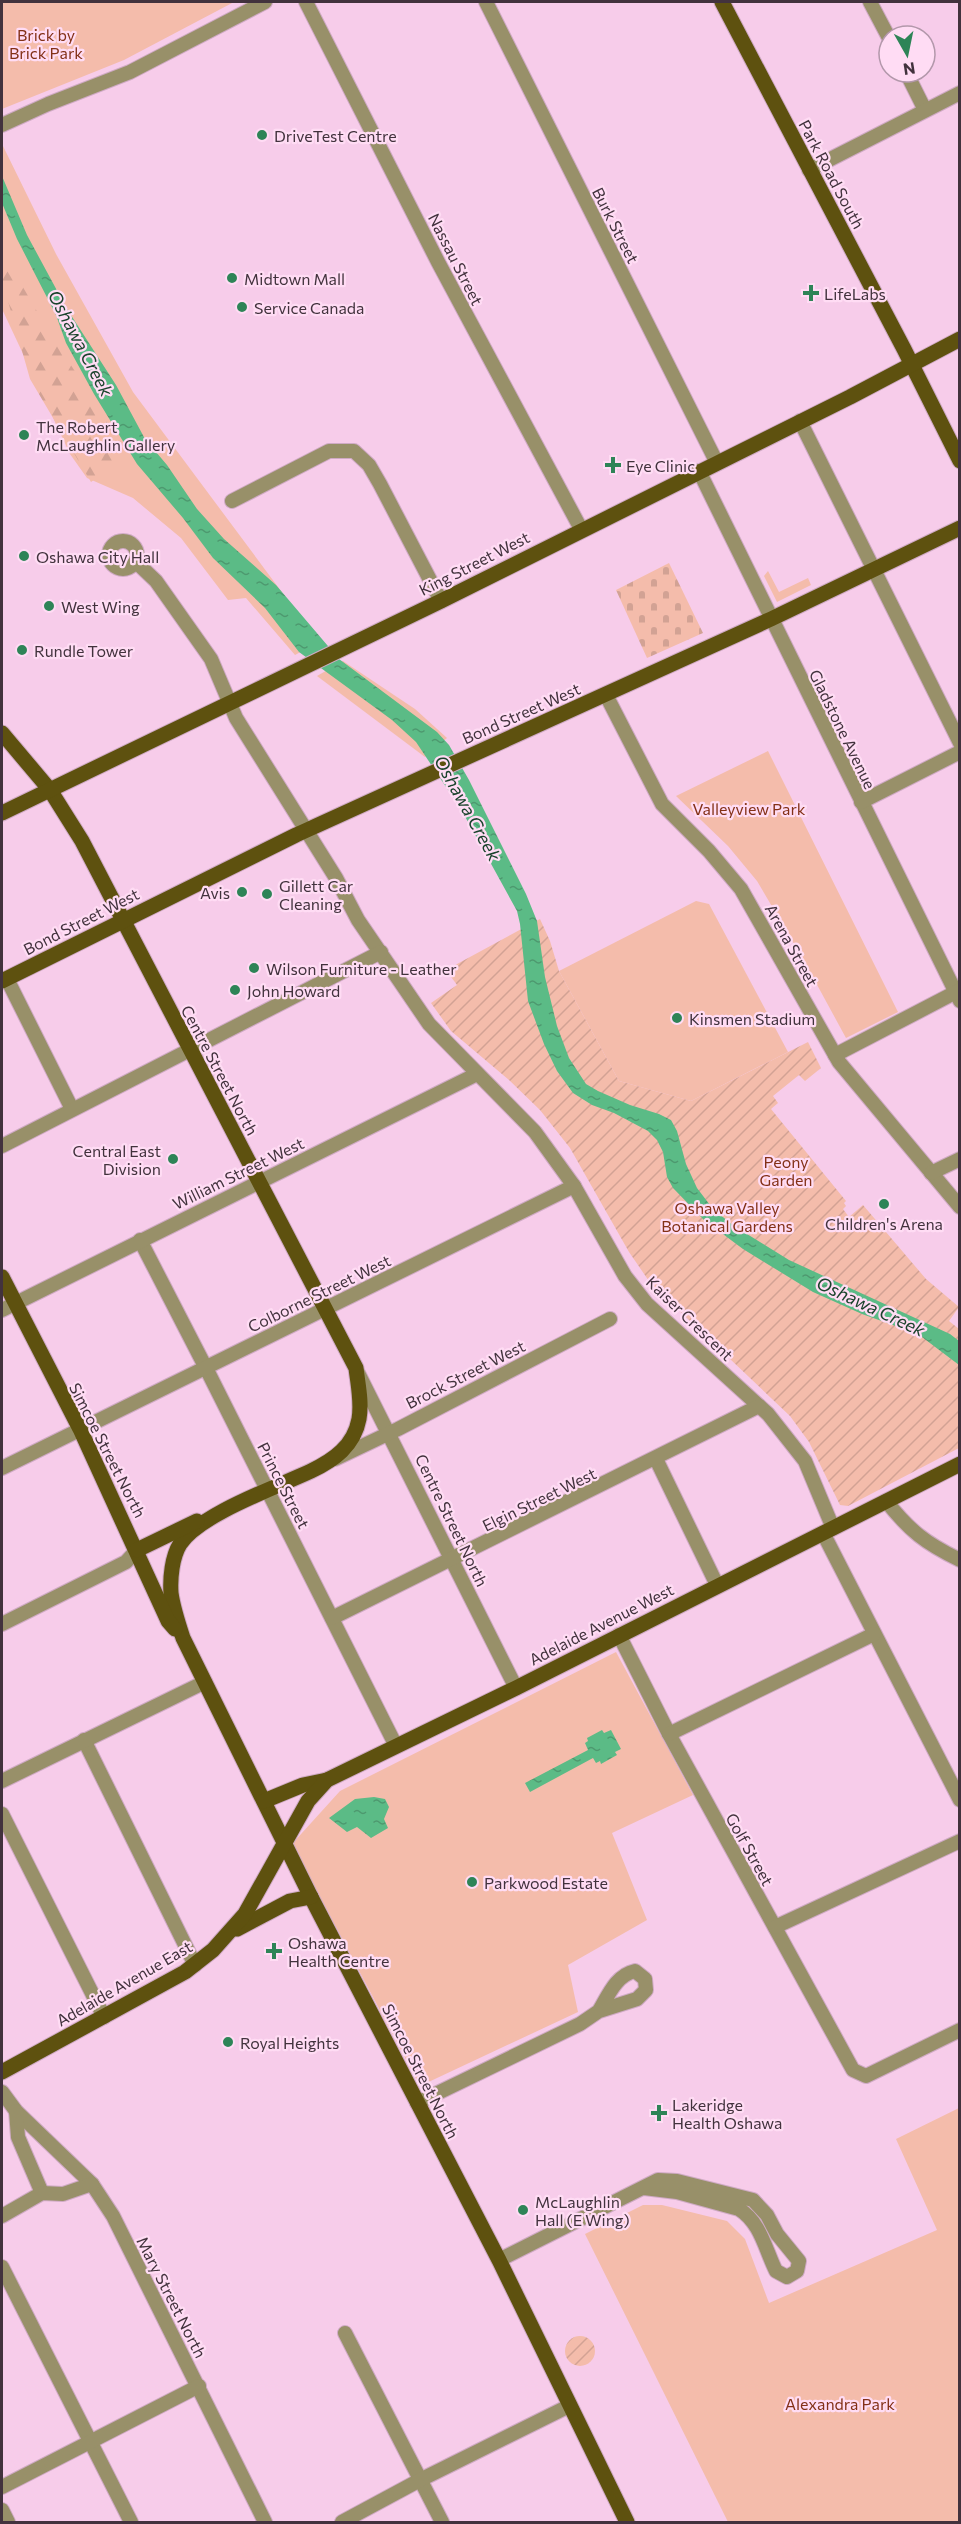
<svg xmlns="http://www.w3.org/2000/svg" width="961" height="2524" font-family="Commissioner,sans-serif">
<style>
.green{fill:#f4bcab}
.forest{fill:url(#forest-firs)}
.cemetery{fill:url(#cemetery-stones)}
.garden{fill:url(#garden-furrows)}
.water{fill:url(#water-ripples)}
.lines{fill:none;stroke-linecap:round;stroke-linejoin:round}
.minor-casing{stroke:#cfaac4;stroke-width:16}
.major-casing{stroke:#cfaac4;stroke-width:17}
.minor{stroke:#989069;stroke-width:14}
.major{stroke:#5e510f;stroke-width:15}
.poi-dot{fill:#2e8457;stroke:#ffdcf4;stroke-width:2}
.labels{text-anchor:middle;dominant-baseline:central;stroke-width:4.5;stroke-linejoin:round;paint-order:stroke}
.park-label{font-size:16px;fill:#833016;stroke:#ffdcf4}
.poi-label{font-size:16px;fill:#42323d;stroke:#ffdcf4;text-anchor:start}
.street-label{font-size:16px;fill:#42323d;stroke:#ffdcf4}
.water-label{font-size:18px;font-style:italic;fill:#1a432c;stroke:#ffdcf4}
</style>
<defs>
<pattern id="forest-firs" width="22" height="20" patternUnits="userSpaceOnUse" patternTransform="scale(1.5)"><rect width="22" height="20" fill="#f4bcab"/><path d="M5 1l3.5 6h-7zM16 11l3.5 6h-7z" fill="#d2a294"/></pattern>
<pattern id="cemetery-stones" width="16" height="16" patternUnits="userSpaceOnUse" patternTransform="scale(1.5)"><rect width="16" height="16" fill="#f4bcab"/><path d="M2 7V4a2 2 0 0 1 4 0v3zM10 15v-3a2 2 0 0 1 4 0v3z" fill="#d2a294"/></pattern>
<pattern id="garden-furrows" width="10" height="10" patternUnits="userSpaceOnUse" patternTransform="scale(1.5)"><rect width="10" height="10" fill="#f4bcab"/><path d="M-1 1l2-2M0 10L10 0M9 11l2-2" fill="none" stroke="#d2a294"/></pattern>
<pattern id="water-ripples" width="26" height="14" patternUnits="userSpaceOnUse" patternTransform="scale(1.5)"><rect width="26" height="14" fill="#5bbb86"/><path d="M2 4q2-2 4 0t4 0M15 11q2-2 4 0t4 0" fill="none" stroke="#4d996f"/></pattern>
</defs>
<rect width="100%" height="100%" fill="#f7ccea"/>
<g class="green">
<path d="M2,2H234L124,60L2,109Z"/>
<path d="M2,144L56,254L133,392L319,642L295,655L246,598L228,600L181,538L133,498L87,478L70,454L2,309Z"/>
<path d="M768,571L779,592L808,578L811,585L777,602L764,576Z"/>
<path d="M343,661L415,709L447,738L425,757L317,676Z"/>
<path d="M768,751L898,1012L846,1038L803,959L757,881L728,846L676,796Z"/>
<path d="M696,901L709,904L788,1052L691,1101L619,1081L559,971Z"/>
<path d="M616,1652L693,1795L612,1833L647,1920L568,1965L578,2012L420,2086L292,1844L340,1791Z"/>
<path d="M959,2108V2522H728L585,2234L643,2205H662L727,2221L745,2239L769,2303L937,2230L896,2139Z"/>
</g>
<path class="forest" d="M3,253L45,325L129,455L91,482L30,379L2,280Z"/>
<path class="cemetery" d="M669,563L703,633L647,658L616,590Z"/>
<g class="garden">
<path d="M540,919L550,941L559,971L619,1081L691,1101L808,1042L821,1068L805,1081L799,1075L773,1096L778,1103L771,1109L846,1201L844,1203L846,1206L843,1209L849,1217L863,1205L926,1279L959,1307L949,1321L959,1329V1448L848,1506L840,1505L809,1442L790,1416L651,1284L629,1252L570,1148L540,1110L509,1080L451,1031L431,1003L457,985L446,970Z"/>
<circle cx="580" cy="2351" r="15"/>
</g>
<g class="water">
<path d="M2,176L27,235L67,309L116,385L145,439L167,465L197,509L224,539L276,585L339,659L437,732L449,745L469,780L526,894L537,921L545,977L557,1026L569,1058L586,1084L598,1091L630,1105L659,1114L671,1120L677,1131L686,1164L697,1188L713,1209L734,1226L789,1260L950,1334L959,1341V1365L918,1334L862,1314L813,1292L743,1249L704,1220L673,1188L667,1177L663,1152L657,1140L648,1131L614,1113L592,1105L573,1093L557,1071L544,1044L528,1001L520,924L517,911L462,811L416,742L392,720L299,652L265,608L213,558L183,518L137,464L94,394L66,343L56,315L17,239L2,203Z"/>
<path d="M602,1730L604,1733L611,1730L621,1749L615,1752L617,1755L601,1764L600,1761L596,1763L593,1758L530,1792L525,1783L588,1750L585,1743L588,1741L587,1738Z"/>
<path d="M374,1797L385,1799L389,1807L384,1819L388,1828L371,1838L357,1827L347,1832L329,1818L355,1799Z"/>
</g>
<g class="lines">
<g class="minor-casing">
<g id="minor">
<path d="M306,2L438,262L581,529"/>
<path d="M486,2L717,463"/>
<path d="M870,2L889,38"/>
<path d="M906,72L925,110"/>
<path d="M2,125L48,104L130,72L265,2"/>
<path d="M809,170L960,93"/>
<path d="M800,421L960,743"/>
<path d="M699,471L960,1001"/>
<path d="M232,501L329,451H354L369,465L380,484L441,601"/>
<circle cx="123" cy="555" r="14"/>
<path d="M136,562L156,581L211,659L236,718L336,878L358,920L429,1024L535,1132L574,1186L625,1276L647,1304L768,1414L805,1461L833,1528"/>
<path d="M606,695L662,804L709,851L741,889L839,1062L960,1207"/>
<path d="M861,802L960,752"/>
<path d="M7,979L72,1109"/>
<path d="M835,1055L960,990"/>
<path d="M2,1146L381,952"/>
<path d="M931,1173L960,1159"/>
<path d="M140,1240L209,1374L396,1746"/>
<path d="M2,1310L477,1074"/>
<path d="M358,1373L516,1688"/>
<path d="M335,1459L398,1429L610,1319"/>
<path d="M656,1459L717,1585"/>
<path d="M2,1468L574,1186"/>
<path d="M886,1501C910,1531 925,1543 960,1560"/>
<path d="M823,1533L960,1800"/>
<path d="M332,1618L759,1406"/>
<path d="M2,1624L126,1562L137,1550"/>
<path d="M619,1635L669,1734L853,2070L866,2076L960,2030"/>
<path d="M669,1734L874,1634"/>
<path d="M84,1740L195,1965"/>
<path d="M2,1781L205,1682"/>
<path d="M2,1814L104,2017"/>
<path d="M775,1927L960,1841"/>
<path d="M2,2092L16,2111L92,2184L113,2216L265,2522"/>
<path d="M417,2103L580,2024L599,2011L637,1999L646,1990L645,1979L635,1971C616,1975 608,1996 599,2011"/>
<path d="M16,2111L18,2137L42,2193"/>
<path d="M2,2216L42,2193L63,2194L92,2184"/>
<path d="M499,2260L658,2180L677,2181L753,2200L767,2215L777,2234L799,2261L797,2271L787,2277L776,2271C765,2249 761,2223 739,2209L677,2192L644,2188"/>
<path d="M2,2267L131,2522"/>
<path d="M345,2333L442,2522"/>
<path d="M2,2487L199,2386"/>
<path d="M2,2510L8,2522"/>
<path d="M342,2522L420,2480L569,2406"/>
</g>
</g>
<g class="major-casing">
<g id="major">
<path d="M722,2L904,349L960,461"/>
<path d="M2,733L50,790L82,841L356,1368C358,1385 362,1402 359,1419C354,1446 334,1460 311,1471C277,1487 200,1514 180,1544C172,1557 170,1578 171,1593C173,1608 178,1623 183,1638L311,1897L499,2260L627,2522"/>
<path d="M2,813L441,601L850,397L960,339"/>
<path d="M2,981L296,835L771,619L960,528"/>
<path d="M2,1277L80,1429L168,1621L175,1629"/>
<path d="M137,1550L197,1521"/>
<path d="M264,1801L303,1785L327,1780"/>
<path d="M237,1929L290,1901L311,1897"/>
<path d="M2,2072L185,1972L213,1950L245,1914L308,1801L327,1780L516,1688L960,1464"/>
</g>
</g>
<use href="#minor" class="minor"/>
<use href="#major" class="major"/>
</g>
<g class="poi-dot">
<circle cx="262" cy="135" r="6"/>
<circle cx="232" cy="278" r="6"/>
<path d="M808 284h6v6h6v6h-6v6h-6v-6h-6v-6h6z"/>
<circle cx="242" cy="307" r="6"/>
<circle cx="24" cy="435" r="6"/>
<path d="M610 456h6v6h6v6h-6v6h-6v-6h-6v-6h6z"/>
<circle cx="24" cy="556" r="6"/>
<circle cx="49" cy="606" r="6"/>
<circle cx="22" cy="650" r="6"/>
<circle cx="242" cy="892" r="6"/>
<circle cx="267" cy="894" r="6"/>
<circle cx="254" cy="968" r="6"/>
<circle cx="235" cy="990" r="6"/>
<circle cx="677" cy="1018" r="6"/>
<circle cx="173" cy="1159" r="6"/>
<circle cx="884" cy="1204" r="6"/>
<circle cx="472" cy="1882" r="6"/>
<path d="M271 1942h6v6h6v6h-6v6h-6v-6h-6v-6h6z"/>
<circle cx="228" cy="2042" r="6"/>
<path d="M656 2104h6v6h6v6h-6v6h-6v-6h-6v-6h6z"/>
<circle cx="523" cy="2210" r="6"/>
</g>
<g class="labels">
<g class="park-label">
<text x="46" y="34">Brick by<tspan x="46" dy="18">Brick Park</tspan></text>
<text x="749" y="808">Valleyview Park</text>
<text x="786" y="1161">Peony<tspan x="786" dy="18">Garden</tspan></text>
<text x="727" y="1207">Oshawa Valley<tspan x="727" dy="18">Botanical Gardens</tspan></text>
<text x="840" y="2403">Alexandra Park</text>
</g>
<g class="poi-label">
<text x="274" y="135">DriveTest Centre</text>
<text x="244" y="278">Midtown Mall</text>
<text x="824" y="293">LifeLabs</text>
<text x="254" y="307">Service Canada</text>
<text x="36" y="426">The Robert<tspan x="36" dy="18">McLaughlin Gallery</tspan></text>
<text x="626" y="465">Eye Clinic</text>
<text x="36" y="556">Oshawa City Hall</text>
<text x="61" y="606">West Wing</text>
<text x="34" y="650">Rundle Tower</text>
<text x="279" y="885">Gillett Car<tspan x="279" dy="18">Cleaning</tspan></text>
<text x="230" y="892" text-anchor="end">Avis</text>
<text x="266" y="968">Wilson Furniture - Leather</text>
<text x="247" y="990">John Howard</text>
<text x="689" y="1018">Kinsmen Stadium</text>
<text x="161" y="1150" text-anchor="end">Central East<tspan x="161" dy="18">Division</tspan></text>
<text x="884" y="1223" text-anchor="middle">Children's Arena</text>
<text x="484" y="1882">Parkwood Estate</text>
<text x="288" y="1942">Oshawa<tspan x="288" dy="18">Health Centre</tspan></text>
<text x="240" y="2042">Royal Heights</text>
<text x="672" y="2104">Lakeridge<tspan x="672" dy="18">Health Oshawa</tspan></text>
<text x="535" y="2201">McLaughlin<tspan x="535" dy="18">Hall (E Wing)</tspan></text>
</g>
<g class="street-label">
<text transform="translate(832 174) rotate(62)">Park Road South</text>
<text transform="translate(616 225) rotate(63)">Burk Street</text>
<text transform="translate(456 259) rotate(63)">Nassau Street</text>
<text transform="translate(474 563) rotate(-27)">King Street West</text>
<text transform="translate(521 713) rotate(-24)">Bond Street West</text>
<text transform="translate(843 729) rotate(64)">Gladstone Avenue</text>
<text transform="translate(81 921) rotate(-27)">Bond Street West</text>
<text transform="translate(792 945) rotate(61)">Arena Street</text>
<text transform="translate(220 1070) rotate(62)">Centre Street North</text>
<text transform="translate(238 1173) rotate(-26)">William Street West</text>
<text transform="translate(319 1293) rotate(-26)">Colborne Street West</text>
<text transform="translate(690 1318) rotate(44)">Kaiser Crescent</text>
<text transform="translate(465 1374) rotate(-27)">Brock Street West</text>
<text transform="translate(108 1450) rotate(63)">Simcoe Street North</text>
<text transform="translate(284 1485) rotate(63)">Prince Street</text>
<text transform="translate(539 1499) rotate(-26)">Elgin Street West</text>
<text transform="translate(452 1520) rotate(64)">Centre Street North</text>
<text transform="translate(601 1624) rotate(-27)">Adelaide Avenue West</text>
<text transform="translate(750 1849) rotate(61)">Golf Street</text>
<text transform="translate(124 1983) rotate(-30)">Adelaide Avenue East</text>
<text transform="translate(421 2071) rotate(63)">Simcoe Street North</text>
<text transform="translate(172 2297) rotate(63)">Mary Street North</text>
</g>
<g class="water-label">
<text transform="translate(81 343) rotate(62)">Oshawa Creek</text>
<text transform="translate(468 808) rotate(61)">Oshawa Creek</text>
<text transform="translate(871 1306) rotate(25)">Oshawa Creek</text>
</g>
</g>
<rect width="961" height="2524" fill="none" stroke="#42323d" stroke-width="6"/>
<g transform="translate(907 54) rotate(171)"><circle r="28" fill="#ffdcf4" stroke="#b398ab" stroke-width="1.5"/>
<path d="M0-4.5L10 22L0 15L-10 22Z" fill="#2e8457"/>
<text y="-9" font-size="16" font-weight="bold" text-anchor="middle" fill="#42323d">N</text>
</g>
</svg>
